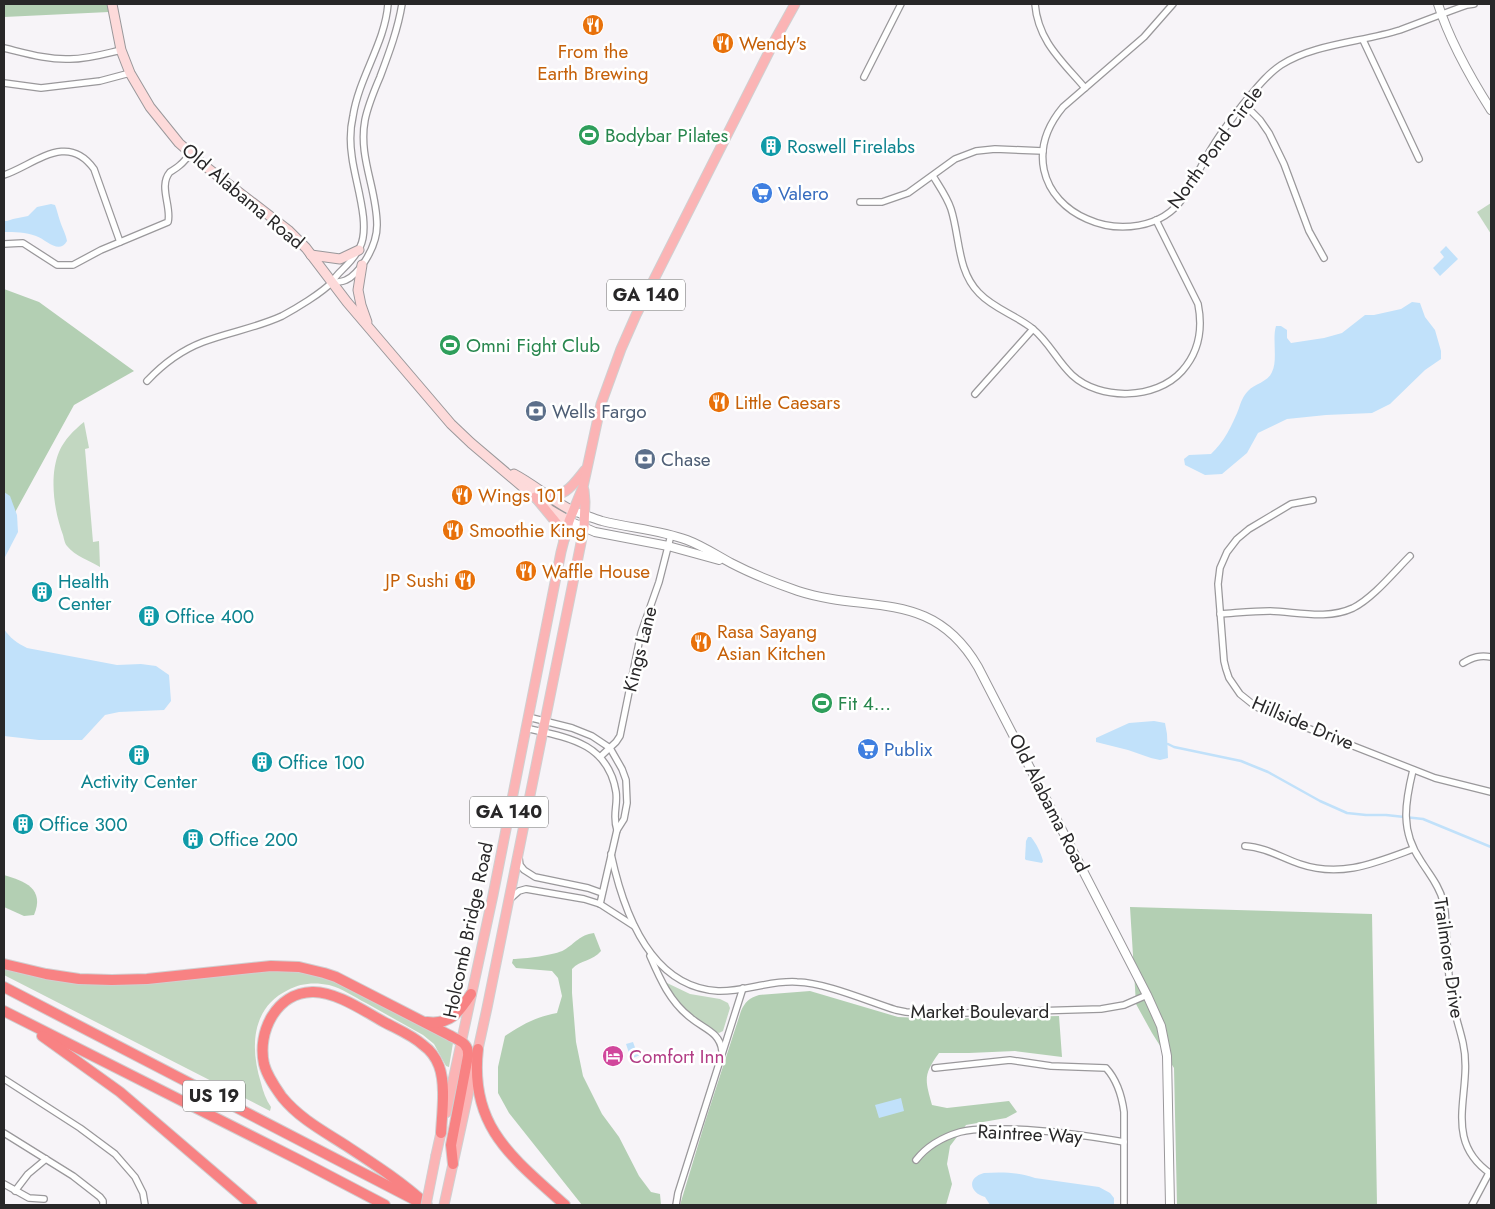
<svg xmlns="http://www.w3.org/2000/svg" width="1495" height="1209" font-family="Jost,sans-serif">
<style>
.green{fill:#c2d7c1}
.forest{fill:#b3cfb3}
.water{fill:#c1e1fa}
.lines{fill:none;stroke-linecap:round;stroke-linejoin:round}
.stream{stroke:#c1e1fa;stroke-width:2.5}
.minor-casing{stroke:#9a989b;stroke-width:8}
.tertiary-casing{stroke:#9a989b;stroke-width:10}
.secondary-casing{stroke:#9a989b;stroke-width:11}
.primary-casing{stroke:#d0cfd0;stroke-width:11}
.motorway-casing{stroke:#d0cfd0;stroke-width:12}
.minor{stroke:#fff;stroke-width:5.5}
.tertiary{stroke:#fff;stroke-width:8}
.secondary{stroke:#fddada;stroke-width:9}
.primary{stroke:#fbb4b5;stroke-width:9}
.motorway{stroke:#f88283;stroke-width:10}
.primary-bridge-casing{stroke:#d0cfd0;stroke-width:11;stroke-linecap:butt}
.primary-bridge{stroke:#fbb4b5;stroke-width:9}
.labels{text-anchor:middle;dominant-baseline:central;stroke-width:5;stroke-linejoin:round;paint-order:stroke}
.shield{fill:#fff;stroke:#686868;stroke-width:1}
.shield-label{font-size:18px;font-weight:bold;fill:#282728}
.food-label{font-size:19px;fill:#c56008;stroke:#fff;text-anchor:start}
.leisure-label{font-size:19px;fill:#27864d;stroke:#fff;text-anchor:start}
.culture-label{font-size:19px;fill:#0d838f;stroke:#fff;text-anchor:start}
.street-label{font-size:19px;fill:#282728;stroke:#fff}
.shop-label{font-size:19px;fill:#366cbe;stroke:#fff;text-anchor:start}
.service-label{font-size:19px;fill:#4e5e75;stroke:#fff;text-anchor:start}
.hotel-label{font-size:19px;fill:#b23c85;stroke:#fff;text-anchor:start}
</style>
<rect width="100%" height="100%" fill="#f7f4f8"/>
<g class="green">
<path d="M1491,203V234L1477,212Z"/>
<path d="M84,422L89,448L85,449L93,542L99,541L100,567C90,561 75,556 67,546C65,544 64,539 63,535C54,511 49,476 59,452C64,440 74,430 84,422Z"/>
<path d="M4,968L51,978L214,975L290,969L326,978L451,1041L453,1043L449,1067L446,1066L434,1044L423,1035C404,1024 385,1014 366,1003C354,997 342,988 329,985C315,982 300,983 288,990C251,1008 250,1048 261,1083C263,1091 266,1100 271,1107L270,1111L4,975Z"/>
<path d="M667,983L690,994L720,999L728,1003L730,1008L723,1031L719,1033C694,1023 680,1006 666,985Z"/>
</g>
<g class="forest">
<path d="M4,4H108L109,12L4,17Z"/>
<path d="M4,289L39,302L134,371L74,405L13,516L4,514Z"/>
<path d="M4,875C25,881 45,889 34,915L24,916L4,907Z"/>
<path d="M1130,907L1372,914L1377,1205H1177L1174,1068L1152,1033L1136,1004Z"/>
<path d="M594,933L601,951C593,961 580,960 572,969V993L576,1042L583,1076L602,1114L619,1137L639,1176L651,1192L660,1194L661,1205H582L509,1113L498,1093V1067L505,1036C523,1024 536,1017 557,1013L562,996L558,978L552,971L516,968L512,963L513,959C523,959 556,955 564,950C576,943 579,935 594,933Z"/>
<path d="M810,991L898,1017L942,1019L1059,1016L1062,1057L1015,1051L969,1053H939C923,1075 925,1080 932,1105L947,1108L1009,1101L1017,1112L1006,1118L966,1125L950,1146L947,1164L952,1184L946,1205H680L705,1122L741,1011C745,1002 749,998 759,995Z"/>
</g>
<g class="water">
<path d="M51,204L55,205C57,210 58,215 60,221C62,228 66,234 67,241C59,255 47,240 36,236C26,232 14,232 4,232V221H7L13,219L28,216L37,207Z"/>
<path d="M1446,246L1458,259L1440,276L1433,268L1444,257L1440,252Z"/>
<path d="M1412,302L1420,303L1425,317L1435,330L1441,351V359L1425,370L1390,404L1372,413L1326,415L1287,419L1258,433L1247,453L1222,474L1205,475L1185,465L1184,459L1189,455L1211,454C1224,442 1232,426 1239,408C1241,402 1243,396 1248,391C1254,384 1268,382 1272,372C1278,360 1272,339 1276,326H1281L1287,330V338L1291,343L1324,338L1342,333L1365,315H1374L1401,309Z"/>
<path d="M4,492L10,496L17,515L18,532L4,559Z"/>
<path d="M4,629C10,638 17,643 27,648L117,665L141,664L156,666L169,675L171,701L164,710L119,712L105,715L82,740H39L4,736Z"/>
<path d="M1154,721L1165,723L1167,734L1168,758L1160,760L1151,758L1128,750L1096,742V738L1129,723Z"/>
<path d="M1028,837H1031C1036,843 1041,853 1043,861L1042,863L1026,860L1025,859L1026,841Z"/>
<path d="M633,1042L637,1053L639,1052L640,1055L631,1059L626,1044Z"/>
<path d="M901,1098L904,1111L879,1118L875,1105Z"/>
<path d="M984,1173C1001,1172 1019,1172 1035,1178L1099,1187L1110,1193L1114,1198V1205H990L985,1197C970,1193 966,1178 984,1173Z"/>
</g>
<g class="lines">
<path class="stream" d="M1168,744L1174,747L1241,761L1268,772L1320,801L1347,813L1366,815H1386L1423,819L1491,847"/>
<g class="minor-casing">
<g id="minor">
<path d="M1035,4C1038,41 1062,61 1085,88"/>
<path d="M1173,4L1144,37L1063,107C1048,125 1039,146 1044,170C1049,193 1066,210 1087,219C1118,233 1162,229 1183,198C1194,182 1202,163 1213,146C1222,131 1233,117 1244,103C1255,90 1266,75 1281,65C1313,44 1362,42 1400,30C1422,22 1444,13 1467,5L1474,4"/>
<path d="M1363,40L1419,159"/>
<path d="M4,48C25,53 48,60 70,59C88,59 104,54 121,50"/>
<path d="M864,77L901,4"/>
<path d="M4,83L41,88L100,81L130,73"/>
<path d="M1244,104L1260,120L1269,133L1284,164L1309,231L1324,258"/>
<path d="M4,175C34,165 67,131 94,169L120,242"/>
<path d="M933,176C939,186 947,197 951,209C960,237 957,271 979,293C994,309 1016,315 1033,329C1049,342 1057,361 1072,375C1100,401 1156,400 1182,371C1199,352 1203,329 1198,304L1156,220"/>
<path d="M860,202H882L908,193L955,159L976,151L995,149L1043,151"/>
<path d="M4,244L23,243L57,265H73L101,250L168,222C172,207 158,186 170,172C173,170 177,168 180,165C184,162 187,157 191,154"/>
<path d="M331,283C336,282 342,282 346,280C353,277 361,267 365,261C372,250 377,239 377,225C377,189 358,157 365,120C368,105 374,91 380,77C389,53 398,29 402,4"/>
<path d="M147,381C162,365 182,350 203,342C229,332 256,328 282,316C295,309 322,293 332,282C334,279 336,276 339,273C347,265 355,258 360,247C371,225 355,182 352,157C350,144 350,129 353,116C359,77 385,43 388,4"/>
<path d="M975,394L1033,329"/>
<path d="M1313,500L1291,504L1249,529L1237,539L1227,552L1220,568L1218,584L1224,661L1226,669L1229,678L1240,694L1255,706L1264,711L1435,778L1491,792"/>
<path d="M1220,614C1236,613 1253,611 1270,611C1298,612 1327,620 1353,608C1373,598 1394,572 1410,556"/>
<path d="M1463,663C1473,657 1480,655 1491,657"/>
<path d="M528,717L572,728L592,736L610,748L622,769L626,780L627,803L624,819L617,830L600,904"/>
<path d="M525,728C566,737 608,742 616,792C618,806 612,815 617,830"/>
<path d="M600,757L616,742L620,736L641,633L659,582L671,535"/>
<path d="M1413,770C1405,803 1400,831 1421,861C1429,874 1439,885 1443,901C1446,910 1446,921 1446,931C1448,950 1448,969 1450,988C1452,1007 1459,1025 1463,1043C1474,1091 1440,1139 1491,1174"/>
<path d="M1245,846C1265,847 1282,858 1300,864C1341,878 1375,863 1413,849"/>
<path d="M611,854C623,910 649,987 718,991C744,992 770,980 797,982C827,983 867,1001 896,1010L906,1012L928,1014L1101,1009L1124,1005L1147,995"/>
<path d="M519,858L520,865L524,870L535,877L588,888L602,893"/>
<path d="M510,899L519,891L526,889L584,899L600,904L634,926"/>
<path d="M650,956C660,979 670,1002 691,1018C704,1029 720,1032 722,1051"/>
<path d="M935,1068L1010,1060L1051,1066L1106,1068C1117,1080 1122,1097 1124,1112V1205"/>
<path d="M4,1079L80,1128L115,1154L135,1177L143,1193L145,1205"/>
<path d="M4,1133L73,1176L100,1197L103,1201V1205"/>
<path d="M916,1160C927,1146 943,1137 960,1132C974,1128 988,1129 1002,1129C1043,1129 1084,1135 1124,1142"/>
<path d="M4,1184L29,1198L44,1199"/>
<path d="M15,1191L28,1174L46,1159"/>
<path d="M676,1205L678,1193L743,988"/>
<path d="M1472,1205L1489,1173"/>
</g>
</g>
<g class="tertiary-casing">
<g id="tertiary">
<path d="M1438,4C1450,42 1470,77 1491,110"/>
<path d="M573,511C583,514 592,518 602,521C630,528 660,530 687,540C703,546 716,555 731,563C752,574 775,583 798,591C869,614 932,588 978,667L1147,995L1161,1026L1167,1056L1170,1205"/>
<path d="M569,521L595,532L668,546L719,560"/>
</g>
</g>
<g class="secondary-casing">
<g id="secondary">
<path d="M112,4L121,50L130,73L150,107L179,143L205,166L288,230L306,248L347,302L451,424L471,443L550,510L569,521"/>
<path d="M311,255L340,259L359,250"/>
<path d="M362,265L358,290L361,305L367,322"/>
<path d="M514,474C535,485 552,501 573,511"/>
</g>
</g>
<g class="primary-casing">
<g id="primary">
<path d="M543,493C564,500 573,485 585,470"/>
<path d="M535,497L559,526L564,540"/>
<path d="M446,1113L493,895L561,552L569,521L583,487L601,404L621,349L636,315L775,40L795,4"/>
<path d="M436,1155L442,1128"/>
<path d="M444,1205L487,1008L584,528L585,502L584,490"/>
</g>
</g>
<g class="motorway-casing">
<g id="motorway">
<path d="M4,964L46,974L79,979L112,980L147,979L271,966L299,967L324,973L336,977L449,1035C460,1041 469,1043 468,1056L451,1145L453,1164"/>
<path d="M4,987L417,1201"/>
<path d="M4,1011L301,1161L385,1205"/>
<path d="M427,1022C451,1025 459,1012 471,994"/>
<path d="M42,1036L120,1092L252,1205"/>
<path d="M478,1049C469,1127 513,1158 565,1205"/>
<path d="M427,1205C402,1182 374,1164 345,1145C323,1131 299,1118 282,1097C275,1087 267,1076 264,1064C257,1032 276,993 312,992C335,991 364,1011 384,1022C397,1029 412,1035 423,1045C430,1050 436,1058 439,1066C446,1085 442,1113 441,1133"/>
</g>
</g>
<use href="#minor" class="minor"/>
<use href="#tertiary" class="tertiary"/>
<use href="#secondary" class="secondary"/>
<use href="#primary" class="primary"/>
<use href="#motorway" class="motorway"/>
<g class="primary-bridge-casing">
<path id="primary-bridge" d="M426,1205L436,1155"/>
</g>
<use href="#primary-bridge" class="primary-bridge"/>
</g>
<defs>
<g id="restaurant-disc" transform="scale(1.125)"><circle r="9.5" fill="#e8710a" stroke="#fff"/><path d="M-5-6h1v4h1v-4h1v4h1v-4h1v5L-1.5 .5V6h-2V.5L-5-1ZM5-6V6H3V1.5H1.5Q1.5-4 5-6Z" fill="#fff"/></g>
<g id="stadium-disc" transform="scale(1.125)"><circle r="9.5" fill="#2e9e5b" stroke="#fff"/><path d="M0-5a6.5 5 0 1 0 0 10a6.5 5 0 1 0 0-10ZM-3.5-1.8h7v3.6h-7Z" fill="#fff"/></g>
<g id="building-disc" transform="scale(1.125)"><circle r="9.5" fill="#0f9aa8" stroke="#fff"/><path d="M-4-6H4V6H1V3H-1V6H-4ZM-2.5-4.3h1.7v1.8h-1.7ZM.8-4.3h1.7v1.8H.8ZM-2.5-1h1.7V.8h-1.7ZM.8-1h1.7V.8H.8Z" fill="#fff"/></g>
<g id="supermarket-disc" transform="scale(1.125)"><circle r="9.5" fill="#3f7fe0" stroke="#fff"/><path d="M-6-5.5h2.5l.6 2H6L4.5 2H-2.5L-4.4-4H-6ZM-1.5 3.2a1.3 1.3 0 1 0 .1 0ZM3 3.2a1.3 1.3 0 1 0 .1 0Z" fill="#fff"/></g>
<g id="bank-disc" transform="scale(1.125)"><circle r="9.5" fill="#5c6f8a" stroke="#fff"/><path d="M-6-4H6V4H-6ZM0-2.3a2.3 2.3 0 1 0 0 4.6a2.3 2.3 0 1 0 0-4.6Z" fill="#fff"/></g>
<g id="hotel-disc" transform="scale(1.125)"><circle r="9.5" fill="#d1479c" stroke="#fff"/><path d="M-6-4.5h1.5V1H6V5H4.5V3h-9V5H-6ZM-4 0a1.8 1.8 0 1 1 3.6 0ZM.5 0V-2.5h3Q6-2.5 6 0Z" fill="#fff"/></g>
</defs>
<g fill-rule="evenodd">
<use href="#restaurant-disc" x="593" y="25"/>
<use href="#restaurant-disc" x="723" y="43"/>
<use href="#stadium-disc" x="589" y="135"/>
<use href="#building-disc" x="771" y="146"/>
<use href="#supermarket-disc" x="762" y="193"/>
<use href="#stadium-disc" x="450" y="345"/>
<use href="#restaurant-disc" x="719" y="402"/>
<use href="#bank-disc" x="536" y="411"/>
<use href="#bank-disc" x="645" y="459"/>
<use href="#restaurant-disc" x="462" y="495"/>
<use href="#restaurant-disc" x="453" y="530"/>
<use href="#restaurant-disc" x="526" y="571"/>
<use href="#restaurant-disc" x="465" y="580"/>
<use href="#building-disc" x="42" y="592"/>
<use href="#building-disc" x="149" y="616"/>
<use href="#restaurant-disc" x="701" y="642"/>
<use href="#stadium-disc" x="822" y="703"/>
<use href="#supermarket-disc" x="868" y="749"/>
<use href="#building-disc" x="139" y="755"/>
<use href="#building-disc" x="262" y="762"/>
<use href="#building-disc" x="23" y="824"/>
<use href="#building-disc" x="193" y="839"/>
<use href="#hotel-disc" x="613" y="1056"/>
</g>
<g class="labels">
<g class="shield">
<rect x="607" y="279.5" width="78" height="31" rx="4"/>
<rect x="470" y="796.5" width="78" height="31" rx="4"/>
<rect x="183" y="1080.5" width="62" height="31" rx="4"/>
</g>
<g class="shield-label">
<text x="646" y="295">GA 140</text>
<text x="509" y="812">GA 140</text>
<text x="214" y="1096">US 19</text>
</g>
<g class="food-label">
<text x="739" y="43">Wendy's</text>
<text x="593" y="51" text-anchor="middle">From the<tspan x="593" dy="22">Earth Brewing</tspan></text>
<text x="735" y="402">Little Caesars</text>
<text x="478" y="495">Wings 101</text>
<text x="469" y="530">Smoothie King</text>
<text x="542" y="571">Waffle House</text>
<text x="449" y="580" text-anchor="end">JP Sushi</text>
<text x="717" y="631">Rasa Sayang<tspan x="717" dy="22">Asian Kitchen</tspan></text>
</g>
<g class="leisure-label">
<text x="605" y="135">Bodybar Pilates</text>
<text x="466" y="345">Omni Fight Club</text>
<text x="838" y="703">Fit 4...</text>
</g>
<g class="culture-label">
<text x="787" y="146">Roswell Firelabs</text>
<text x="58" y="581">Health<tspan x="58" dy="22">Center</tspan></text>
<text x="165" y="616">Office 400</text>
<text x="278" y="762">Office 100</text>
<text x="139" y="781" text-anchor="middle">Activity Center</text>
<text x="39" y="824">Office 300</text>
<text x="209" y="839">Office 200</text>
</g>
<g class="street-label">
<text transform="translate(1215 147) rotate(-54)">North Pond Circle</text>
<text transform="translate(243 196) rotate(40)">Old Alabama Road</text>
<text transform="translate(640 649) rotate(-76)">Kings Lane</text>
<text transform="translate(1303 723) rotate(23)">Hillside Drive</text>
<text transform="translate(1049 803) rotate(63)">Old Alabama Road</text>
<text transform="translate(468 930) rotate(-78)">Holcomb Bridge Road</text>
<text transform="translate(1449 958) rotate(82)">Trailmore Drive</text>
<text x="980" y="1011">Market Boulevard</text>
<text transform="translate(1030 1134) rotate(3)">Raintree Way</text>
</g>
<g class="shop-label">
<text x="778" y="193">Valero</text>
<text x="884" y="749">Publix</text>
</g>
<g class="service-label">
<text x="552" y="411">Wells Fargo</text>
<text x="661" y="459">Chase</text>
</g>
<g class="hotel-label">
<text x="629" y="1056">Comfort Inn</text>
</g>
</g>
<rect width="1495" height="1209" fill="none" stroke="#282728" stroke-width="10"/>
</svg>
